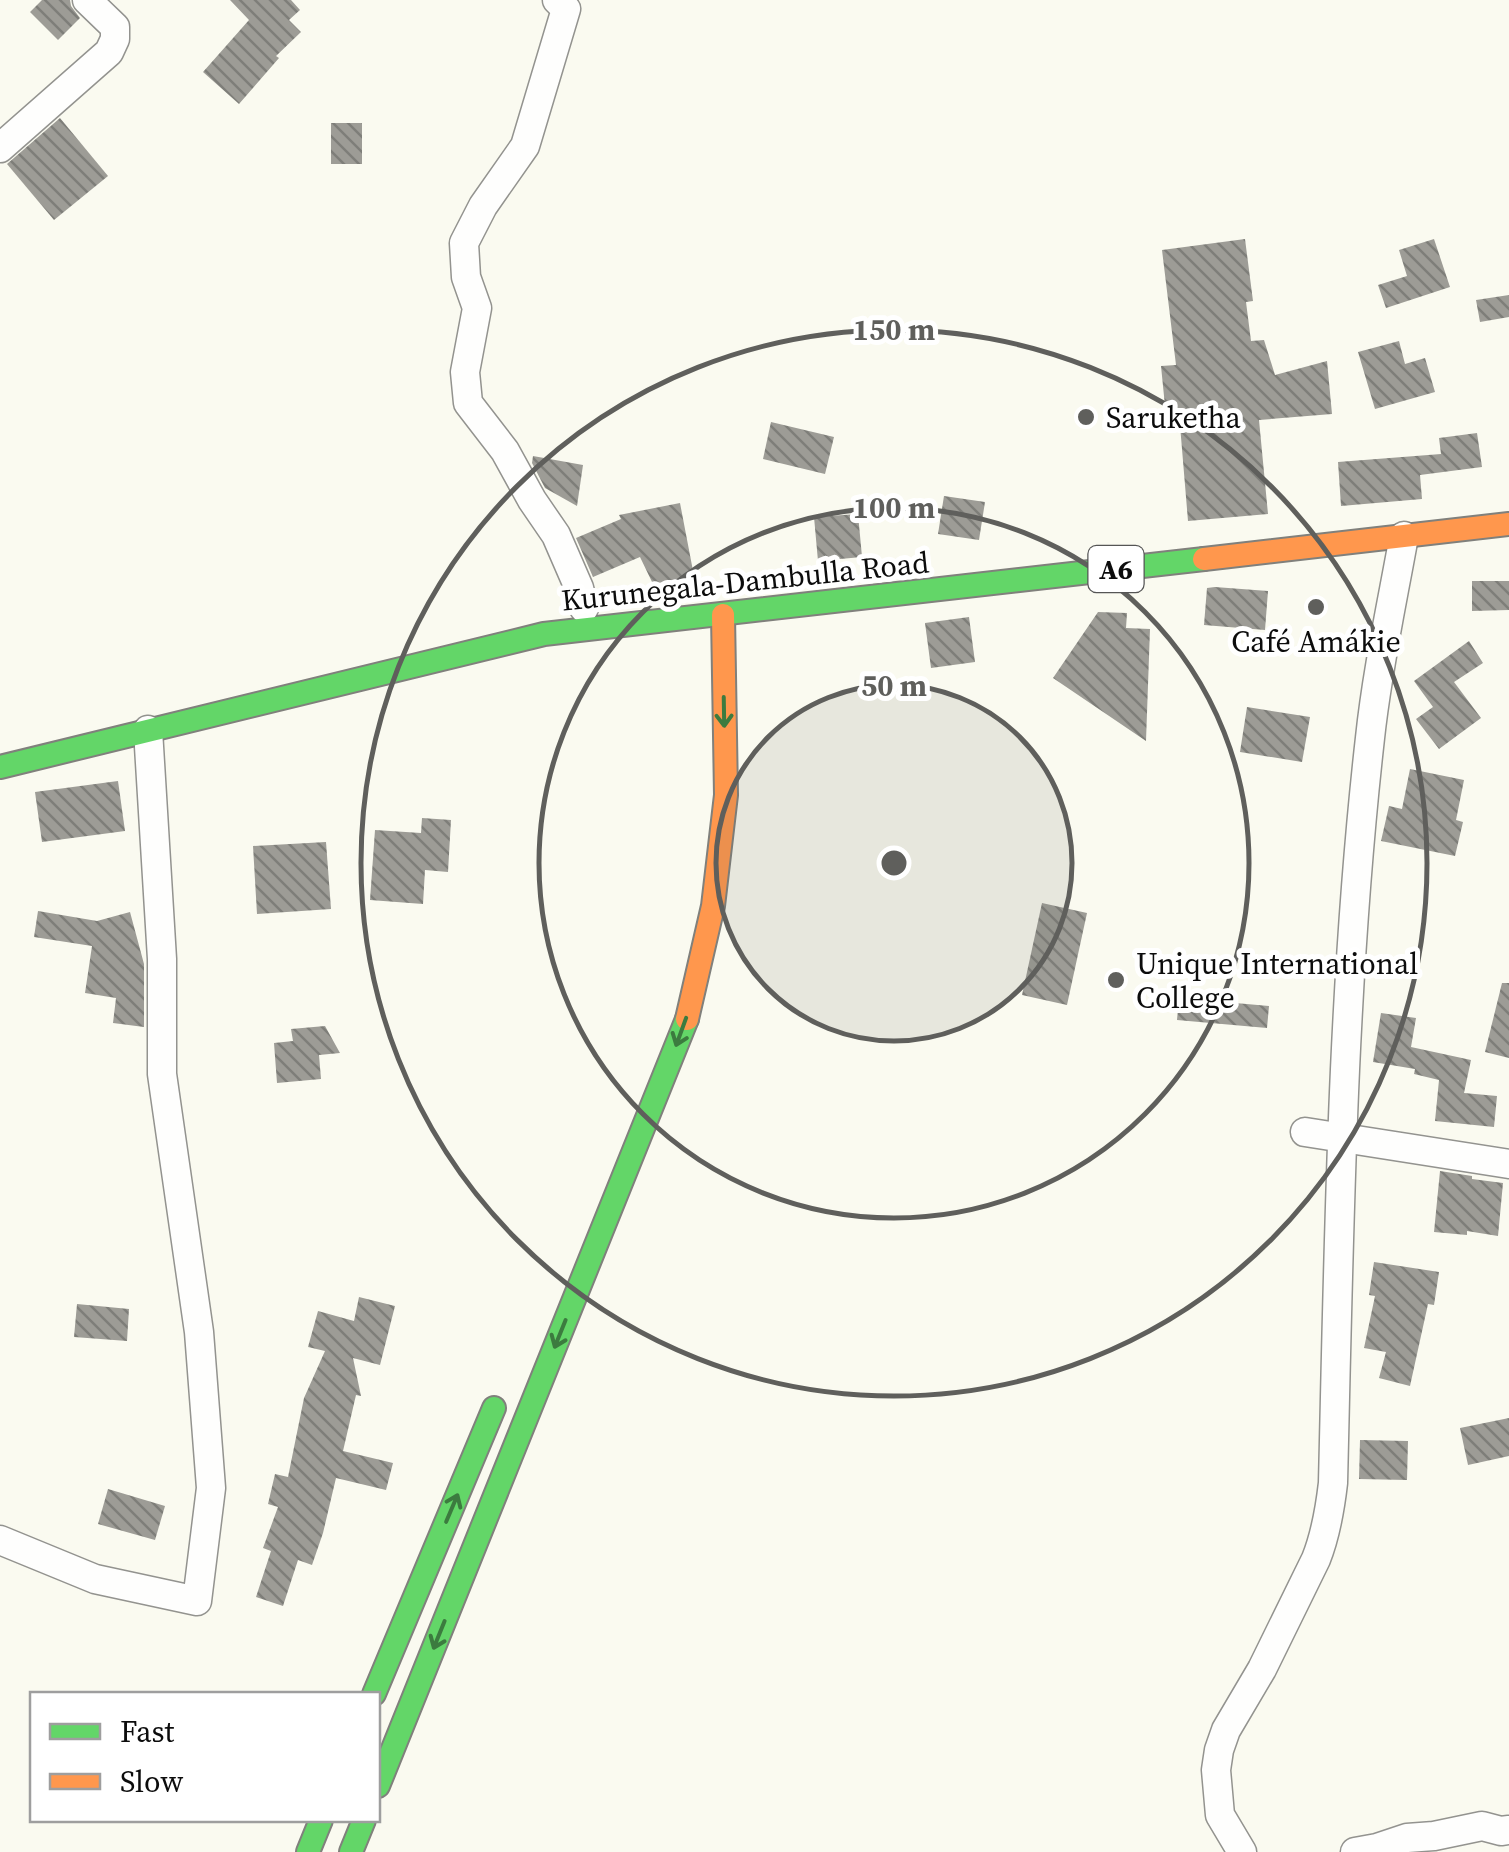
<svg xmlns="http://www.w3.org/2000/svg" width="1509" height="1852" font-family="'Source Serif 4',serif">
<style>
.building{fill:url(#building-back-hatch)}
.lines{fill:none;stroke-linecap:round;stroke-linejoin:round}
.street-casing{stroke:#93938f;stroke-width:31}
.fast-casing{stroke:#80807c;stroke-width:26}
.slow-casing{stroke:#80807c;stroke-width:26}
.street{stroke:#fefefd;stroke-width:28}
.fast{stroke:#63d668;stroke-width:22}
.slow{stroke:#ff974d;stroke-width:22}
.oneway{stroke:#3c7b3f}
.ring{fill:none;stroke:#5f5f5c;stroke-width:5}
.poi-dot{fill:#5f5f5c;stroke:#fff;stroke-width:4}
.labels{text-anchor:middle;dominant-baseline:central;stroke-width:10;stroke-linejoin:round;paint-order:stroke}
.shield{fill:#fff;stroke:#555;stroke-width:2.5}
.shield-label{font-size:28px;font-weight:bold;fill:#0c0c0c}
.poi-label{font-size:30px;fill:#0c0c0c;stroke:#fff;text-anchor:start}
.street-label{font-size:30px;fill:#0c0c0c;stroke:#fff}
.centre{fill:#5f5f5c;stroke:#fff;stroke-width:5}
.ring-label{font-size:30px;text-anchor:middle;font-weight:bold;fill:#5f5f5c;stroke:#fff;stroke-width:10;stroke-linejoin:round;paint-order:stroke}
</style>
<defs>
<pattern id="building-back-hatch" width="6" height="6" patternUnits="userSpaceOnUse" patternTransform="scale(2.5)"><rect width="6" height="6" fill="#9d9c96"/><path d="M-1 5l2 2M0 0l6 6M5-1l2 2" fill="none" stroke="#7e7e79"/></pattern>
</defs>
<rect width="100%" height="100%" fill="#fafaf0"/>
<g class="building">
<path d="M42,0H70L71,6L80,18L58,40L30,12Z"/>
<path d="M230,0H291L300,10L289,20L301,32L276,56L279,58L239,104L203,72L249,20Z"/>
<path d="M60,118L108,176L54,220L7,164Z"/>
<rect x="331" y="123" width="31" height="41"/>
<path d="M1245,239L1253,301L1246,302L1251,341L1264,340L1275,375L1327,361L1332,414L1259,420L1268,514L1188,521L1180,425L1167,426L1161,366L1176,365L1162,250Z"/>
<path d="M1434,239L1450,287L1386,308L1378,285L1407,276L1399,250Z"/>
<path d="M1509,295V317L1480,322L1476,300Z"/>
<path d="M1399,341L1405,364L1425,358L1435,392L1375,409L1358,352Z"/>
<path d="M771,422L834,437L825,474L763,459Z"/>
<path d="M1477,433L1482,467L1420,475L1422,499L1341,506L1338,462L1441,454L1439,438Z"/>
<path d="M533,456L583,465L577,506L545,488L532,463Z"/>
<path d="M944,496L985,502L979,540L938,534Z"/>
<path d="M680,503L694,576L653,584L640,557L593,577L576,538L621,519L619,515Z"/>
<path d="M858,514L862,557L818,561L814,517Z"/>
<path d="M1472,581H1509V610L1472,611Z"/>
<path d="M1215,587L1268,591L1265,630L1204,625L1207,588Z"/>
<path d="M1098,612L1127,613L1126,628L1150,629L1146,741L1053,678Z"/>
<path d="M969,617L975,662L931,668L925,623Z"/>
<path d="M1469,641L1483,663L1454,682L1481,718L1439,749L1416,719L1433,707L1414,681Z"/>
<path d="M1247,707L1310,717L1302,762L1240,752Z"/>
<path d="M1410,769L1464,780L1456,820L1463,822L1455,856L1381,841L1389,806L1402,809Z"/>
<path d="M118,781L125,831L42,842L35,792Z"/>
<path d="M422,818L451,820L448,872L425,870L423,904L370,900L375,830L421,833Z"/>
<path d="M326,842L331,909L257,914L253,846Z"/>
<path d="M1042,903L1087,913L1067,1005L1022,995Z"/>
<path d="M38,911L97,921L130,912L144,964V1027L113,1023L116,998L85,993L92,946L34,937Z"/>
<path d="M1502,983H1509V1058L1485,1052Z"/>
<path d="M1179,998L1269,1006L1267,1028L1177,1020Z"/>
<path d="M1381,1013L1416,1018L1411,1047L1471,1060L1464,1093L1497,1096L1494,1127L1435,1121L1439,1080L1414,1074L1415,1069L1373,1062Z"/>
<path d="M325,1026L340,1053L319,1055L321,1079L277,1083L274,1043L293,1041L291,1029Z"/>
<path d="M1440,1171L1472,1176V1179L1503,1183L1498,1236L1467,1231V1235L1434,1232Z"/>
<path d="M1374,1262L1439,1272L1434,1305L1428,1304L1410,1386L1379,1378L1386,1352L1364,1348L1375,1296L1369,1295Z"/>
<path d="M359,1297L395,1306L380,1365L353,1358L361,1396L356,1395L343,1451L393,1463L386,1490L336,1478L323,1533L312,1565L298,1560L283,1606L256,1597L271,1551L263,1548L278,1507L268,1504L275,1474L288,1477L304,1398L325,1351L308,1347L318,1311L354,1321Z"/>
<path d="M77,1304L129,1309L127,1341L74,1337Z"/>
<path d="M1509,1418V1456L1468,1465L1460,1428Z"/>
<path d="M1360,1440L1408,1441L1407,1480L1359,1479Z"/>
<path d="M108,1489L165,1506L155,1540L98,1524Z"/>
</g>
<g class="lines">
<g class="street-casing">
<g id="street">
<path d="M557,0L566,9L525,146L483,206L464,243L466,277L477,308L465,372L468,403L505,451L532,500L556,535L579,588L584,608"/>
<path d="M0,148L109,52L115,39V27L87,0"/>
<path d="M1305,1132L1509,1164"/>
<path d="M0,1540L95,1579L197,1601L211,1488L199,1332L162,1074V959L148,730"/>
<path d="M1242,1852L1220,1815L1216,1770L1219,1750L1226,1730L1262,1669L1316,1559C1326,1534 1330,1509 1333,1483C1339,1235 1342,986 1370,738C1377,671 1392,603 1404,536"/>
<path d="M1355,1852L1377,1848L1407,1838L1434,1836L1482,1826L1501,1831L1509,1830"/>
</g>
</g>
<g class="fast-casing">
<g id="fast">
<path d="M0,767L544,634L1204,559"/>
<path d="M374,1694L494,1408"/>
<path d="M378,1786L687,1019"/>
<path d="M308,1852L321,1820"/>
<path d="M351,1852L364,1820"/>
</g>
</g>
<g class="slow-casing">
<g id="slow">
<path d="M1204,559L1509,524"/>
<path d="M687,1019L713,906L726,795L723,615"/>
</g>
</g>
<use href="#street" class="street"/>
<use href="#fast" class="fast"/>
<use href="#slow" class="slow"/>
</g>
<defs><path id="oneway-shaft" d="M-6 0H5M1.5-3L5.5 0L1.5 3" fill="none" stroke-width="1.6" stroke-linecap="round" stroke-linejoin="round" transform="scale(2.5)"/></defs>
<g class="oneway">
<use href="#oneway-shaft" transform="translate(724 712) rotate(89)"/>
<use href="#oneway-shaft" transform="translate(681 1032) rotate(110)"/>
<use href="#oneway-shaft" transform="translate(560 1334) rotate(112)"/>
<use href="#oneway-shaft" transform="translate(452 1508) rotate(-67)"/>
<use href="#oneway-shaft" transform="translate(439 1635) rotate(112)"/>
</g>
<circle cx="894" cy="863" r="178" fill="#5f5f5c" fill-opacity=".12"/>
<g class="ring">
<circle cx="894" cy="863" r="178"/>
<circle cx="894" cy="863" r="355"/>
<circle cx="894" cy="863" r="533"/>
</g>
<g class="poi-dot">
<circle cx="1086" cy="417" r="10"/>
<circle cx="1316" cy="607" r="10"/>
<circle cx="1116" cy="980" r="10"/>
</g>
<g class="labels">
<rect class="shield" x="1088.5" y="546" width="55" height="46" rx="8"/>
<g class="shield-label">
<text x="1116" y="569">A6</text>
</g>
<g class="poi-label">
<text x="1106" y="417">Saruketha</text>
<text x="1316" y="641" text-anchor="middle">Café Amákie</text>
<text x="1136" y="963">Unique International<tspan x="1136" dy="34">College</tspan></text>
</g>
<g class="street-label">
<text transform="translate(745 581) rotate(-6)">Kurunegala-Dambulla Road</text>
</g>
</g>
<circle cx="894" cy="863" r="15" class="centre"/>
<g class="ring-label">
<text x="894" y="340">150 m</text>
<text x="894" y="518">100 m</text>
<text x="894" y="696">50 m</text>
</g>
<rect x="30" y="1692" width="350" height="130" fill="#ffffff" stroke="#9e9e9e" stroke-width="2.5"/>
<rect x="50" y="1724" width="50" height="15" fill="#63d668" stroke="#9e9e9e" stroke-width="2.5"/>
<text x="120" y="1742" font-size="30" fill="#0c0c0c">Fast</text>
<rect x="50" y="1774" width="50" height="15" fill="#ff974d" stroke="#9e9e9e" stroke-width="2.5"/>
<text x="120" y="1792" font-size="30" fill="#0c0c0c">Slow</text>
</svg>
